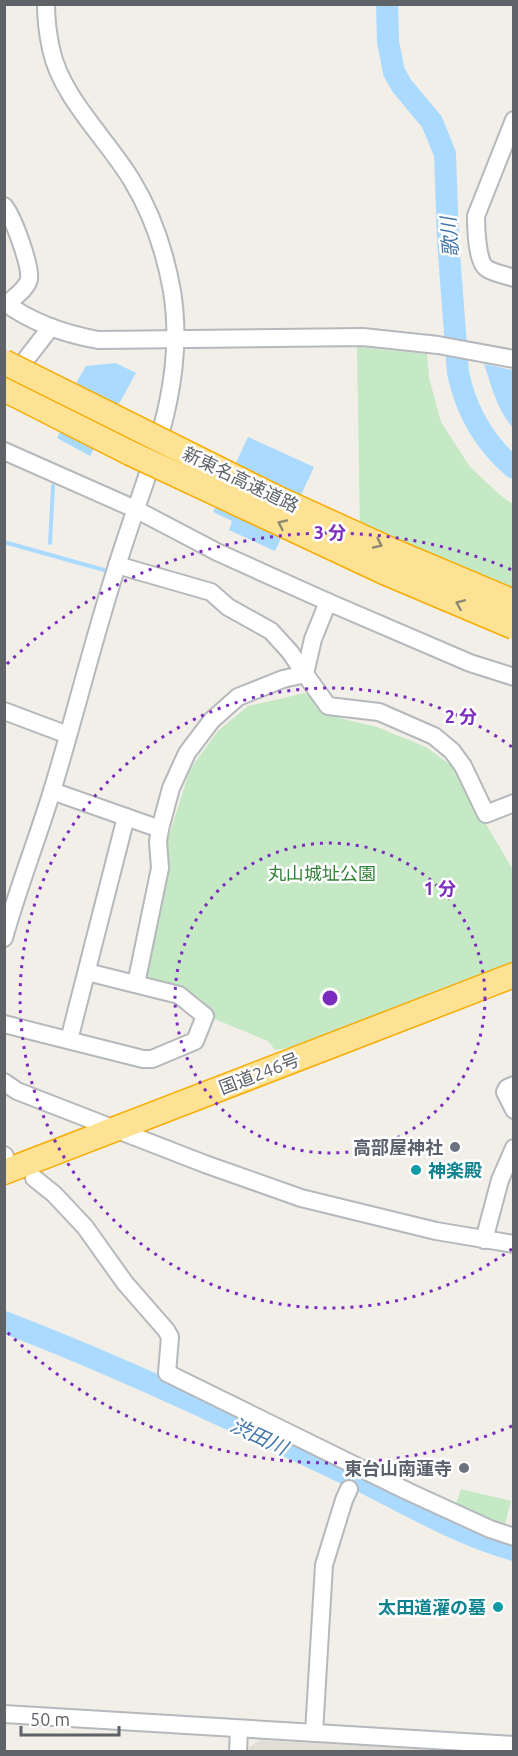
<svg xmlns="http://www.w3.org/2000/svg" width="518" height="1756" font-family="Ubuntu,'Noto Sans JP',sans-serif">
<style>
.education{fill:#e1ded6}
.green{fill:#c5e8c5}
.water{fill:#aadaff}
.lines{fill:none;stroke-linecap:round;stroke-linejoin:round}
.stream{stroke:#aadaff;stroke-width:4}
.river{stroke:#aadaff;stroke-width:22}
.minor-casing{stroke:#b5b8bc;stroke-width:20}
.highway-casing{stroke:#f9ab00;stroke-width:27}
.minor{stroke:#fff;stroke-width:16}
.highway{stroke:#fde293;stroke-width:24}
.highway-bridge-casing{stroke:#f9ab00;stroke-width:27;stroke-linecap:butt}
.highway-bridge{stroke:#fde293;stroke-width:24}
.oneway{stroke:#8e8975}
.ring{fill:none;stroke:#7b2cbf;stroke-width:3;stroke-dasharray:3 6}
.worship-dot{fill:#6b7280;stroke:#fff;stroke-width:2}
.culture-dot{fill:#0f9aa8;stroke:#fff;stroke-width:2}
.labels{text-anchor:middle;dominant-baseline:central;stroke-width:5;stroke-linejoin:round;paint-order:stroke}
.street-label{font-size:18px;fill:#5f6368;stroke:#fff}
.park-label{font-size:18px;fill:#348238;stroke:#fff}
.worship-label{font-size:18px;font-weight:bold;fill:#5b616d;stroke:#fff;text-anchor:end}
.culture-label{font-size:18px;font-weight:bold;fill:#0d838f;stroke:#fff;text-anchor:start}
.water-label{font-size:20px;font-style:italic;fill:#4174aa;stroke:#fff}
.centre{fill:#7b2cbf;stroke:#fff;stroke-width:3}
.ring-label{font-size:18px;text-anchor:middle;font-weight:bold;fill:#7b2cbf;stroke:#fff;stroke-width:5;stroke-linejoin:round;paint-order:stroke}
</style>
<rect width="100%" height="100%" fill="#f1efe8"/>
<path class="education" d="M260,1740L466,1751H248L249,1747Z"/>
<g class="green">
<path d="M358,347L427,354L429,378L441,422L470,467L500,495L513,504V595L360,529L357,348Z"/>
<path d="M305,693L329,714L347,720L377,727L426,747L452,766L513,870V962L305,1045L275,1050L268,1041L212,1018V1011L181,989L147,980L144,976L166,845L190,769L218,731L248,706Z"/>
<path d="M461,1489L511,1501L505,1524L487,1519L456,1504Z"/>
</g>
<g class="water">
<path d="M116,363L136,373L90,456L57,438L71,408L64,404L86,366Z"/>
<path d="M484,364L513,370V428C497,409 492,388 484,364Z"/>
<path d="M248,437L314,467L275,551L229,530L232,521L213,512Z"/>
</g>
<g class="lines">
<g class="stream">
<path d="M4,542L104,570"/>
<path d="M50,543L53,486"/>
</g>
<g class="river">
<path d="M387,4L388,42L394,72L402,86L432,122L445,154L448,240L458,373C466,410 484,443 514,468"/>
<path d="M4,1322C124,1368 241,1424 357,1479C406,1503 461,1536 514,1550"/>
</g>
<g class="minor-casing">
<g id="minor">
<path d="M514,120L476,216C476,227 477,261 486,268C493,273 505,275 514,278"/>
<path d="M4,206C13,216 31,266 29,279C27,289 13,298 7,304"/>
<path d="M4,302C32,323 65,334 98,340L363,337L438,345L514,359"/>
<path d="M13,376L51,327"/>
<path d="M4,451L135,509L217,552L328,602L470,663L514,677"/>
<path d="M117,565L211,592L228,607L271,631L290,652L305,674"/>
<path d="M305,674L313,639L328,602"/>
<path d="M4,711L68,735"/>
<path d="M52,791L160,829"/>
<path d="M4,938C18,888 37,840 52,791C75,716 93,640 117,566C145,474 188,390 172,291C165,252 152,213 131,179C106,138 61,97 51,49C48,35 46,19 46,4"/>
<path d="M136,984L160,868L158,841L160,829L171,788L187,753L212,720L238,697L283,679L305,674L328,706L379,712L434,736L452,751L463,766L486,814L514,803"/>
<path d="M4,1024L143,1059H152L195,1041L205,1016L179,995L87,972"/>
<path d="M69,1040L126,817"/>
<path d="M4,1082L17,1091L205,1164L301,1198L436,1231L514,1244"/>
<path d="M514,1085L507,1088L505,1092L514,1110"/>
<path d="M4,1155L5,1156"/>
<path d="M34,1178L54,1194L85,1227L125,1283L166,1330L170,1337L167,1373L407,1491L490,1529L514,1537"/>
<path d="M484,1240L500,1180L514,1148"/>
<path d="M4,1714L514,1745"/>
<path d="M314,1733L324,1565L344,1500L349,1489"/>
<path d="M238,1752L239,1729"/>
</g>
</g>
<g class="highway-casing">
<g id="highway">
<path d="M4,389L130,453"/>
<path d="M4,1172L514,975"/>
</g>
</g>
<use href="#minor" class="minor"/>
<use href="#highway" class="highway"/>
<g class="highway-bridge-casing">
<g id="highway-bridge">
<path d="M4,362L279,499L393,551L514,602"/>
<path d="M130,453L384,572L514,627"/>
</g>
</g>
<use href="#highway-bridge" class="highway-bridge"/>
</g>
<defs><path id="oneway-chevron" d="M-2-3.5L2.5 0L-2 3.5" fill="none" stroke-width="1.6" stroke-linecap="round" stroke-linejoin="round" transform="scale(1.5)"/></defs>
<g class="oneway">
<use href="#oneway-chevron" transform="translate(282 524) rotate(-155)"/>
<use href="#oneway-chevron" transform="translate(378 544) rotate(25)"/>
<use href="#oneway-chevron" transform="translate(460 604) rotate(-157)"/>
</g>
<g class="ring">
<circle cx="330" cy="998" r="155"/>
<path d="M512 1249A310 310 0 1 1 512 747"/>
<path d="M512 1426A465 465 0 0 1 7 1332M7 664A465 465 0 0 1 512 570"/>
</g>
<g class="worship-dot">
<circle cx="455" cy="1147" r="6"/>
<circle cx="464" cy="1468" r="6"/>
</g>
<g class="culture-dot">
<circle cx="416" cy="1170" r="6"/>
<circle cx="498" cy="1607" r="6"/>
</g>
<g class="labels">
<g class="street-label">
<text transform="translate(241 479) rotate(26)">新東名高速道路</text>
<text transform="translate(259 1073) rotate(-21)">国道246号</text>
</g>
<g class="park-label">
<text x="322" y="873">丸山城址公園</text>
</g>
<g class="worship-label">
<text x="443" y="1147">高部屋神社</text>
<text x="452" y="1468">東台山南蓮寺</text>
</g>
<g class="culture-label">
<text x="428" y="1170">神楽殿</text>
<text x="486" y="1607" text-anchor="end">太田道灌の墓</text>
</g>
<g class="water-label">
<text transform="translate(449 237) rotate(-94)">歌川</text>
<text transform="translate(259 1436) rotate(25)">渋田川</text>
</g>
</g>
<circle cx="330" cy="998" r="9" class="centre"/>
<g class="ring-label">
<text x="330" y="539">3 分</text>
<text x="461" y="723">2 分</text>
<text x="440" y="895">1 分</text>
</g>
<rect width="518" height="1756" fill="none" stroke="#5f6368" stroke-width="12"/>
<path d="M21 1726v9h98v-9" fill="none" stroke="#5f6368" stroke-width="3"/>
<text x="30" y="1726" font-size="18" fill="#5f6368" stroke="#ffffff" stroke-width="4.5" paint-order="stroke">50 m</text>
</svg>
